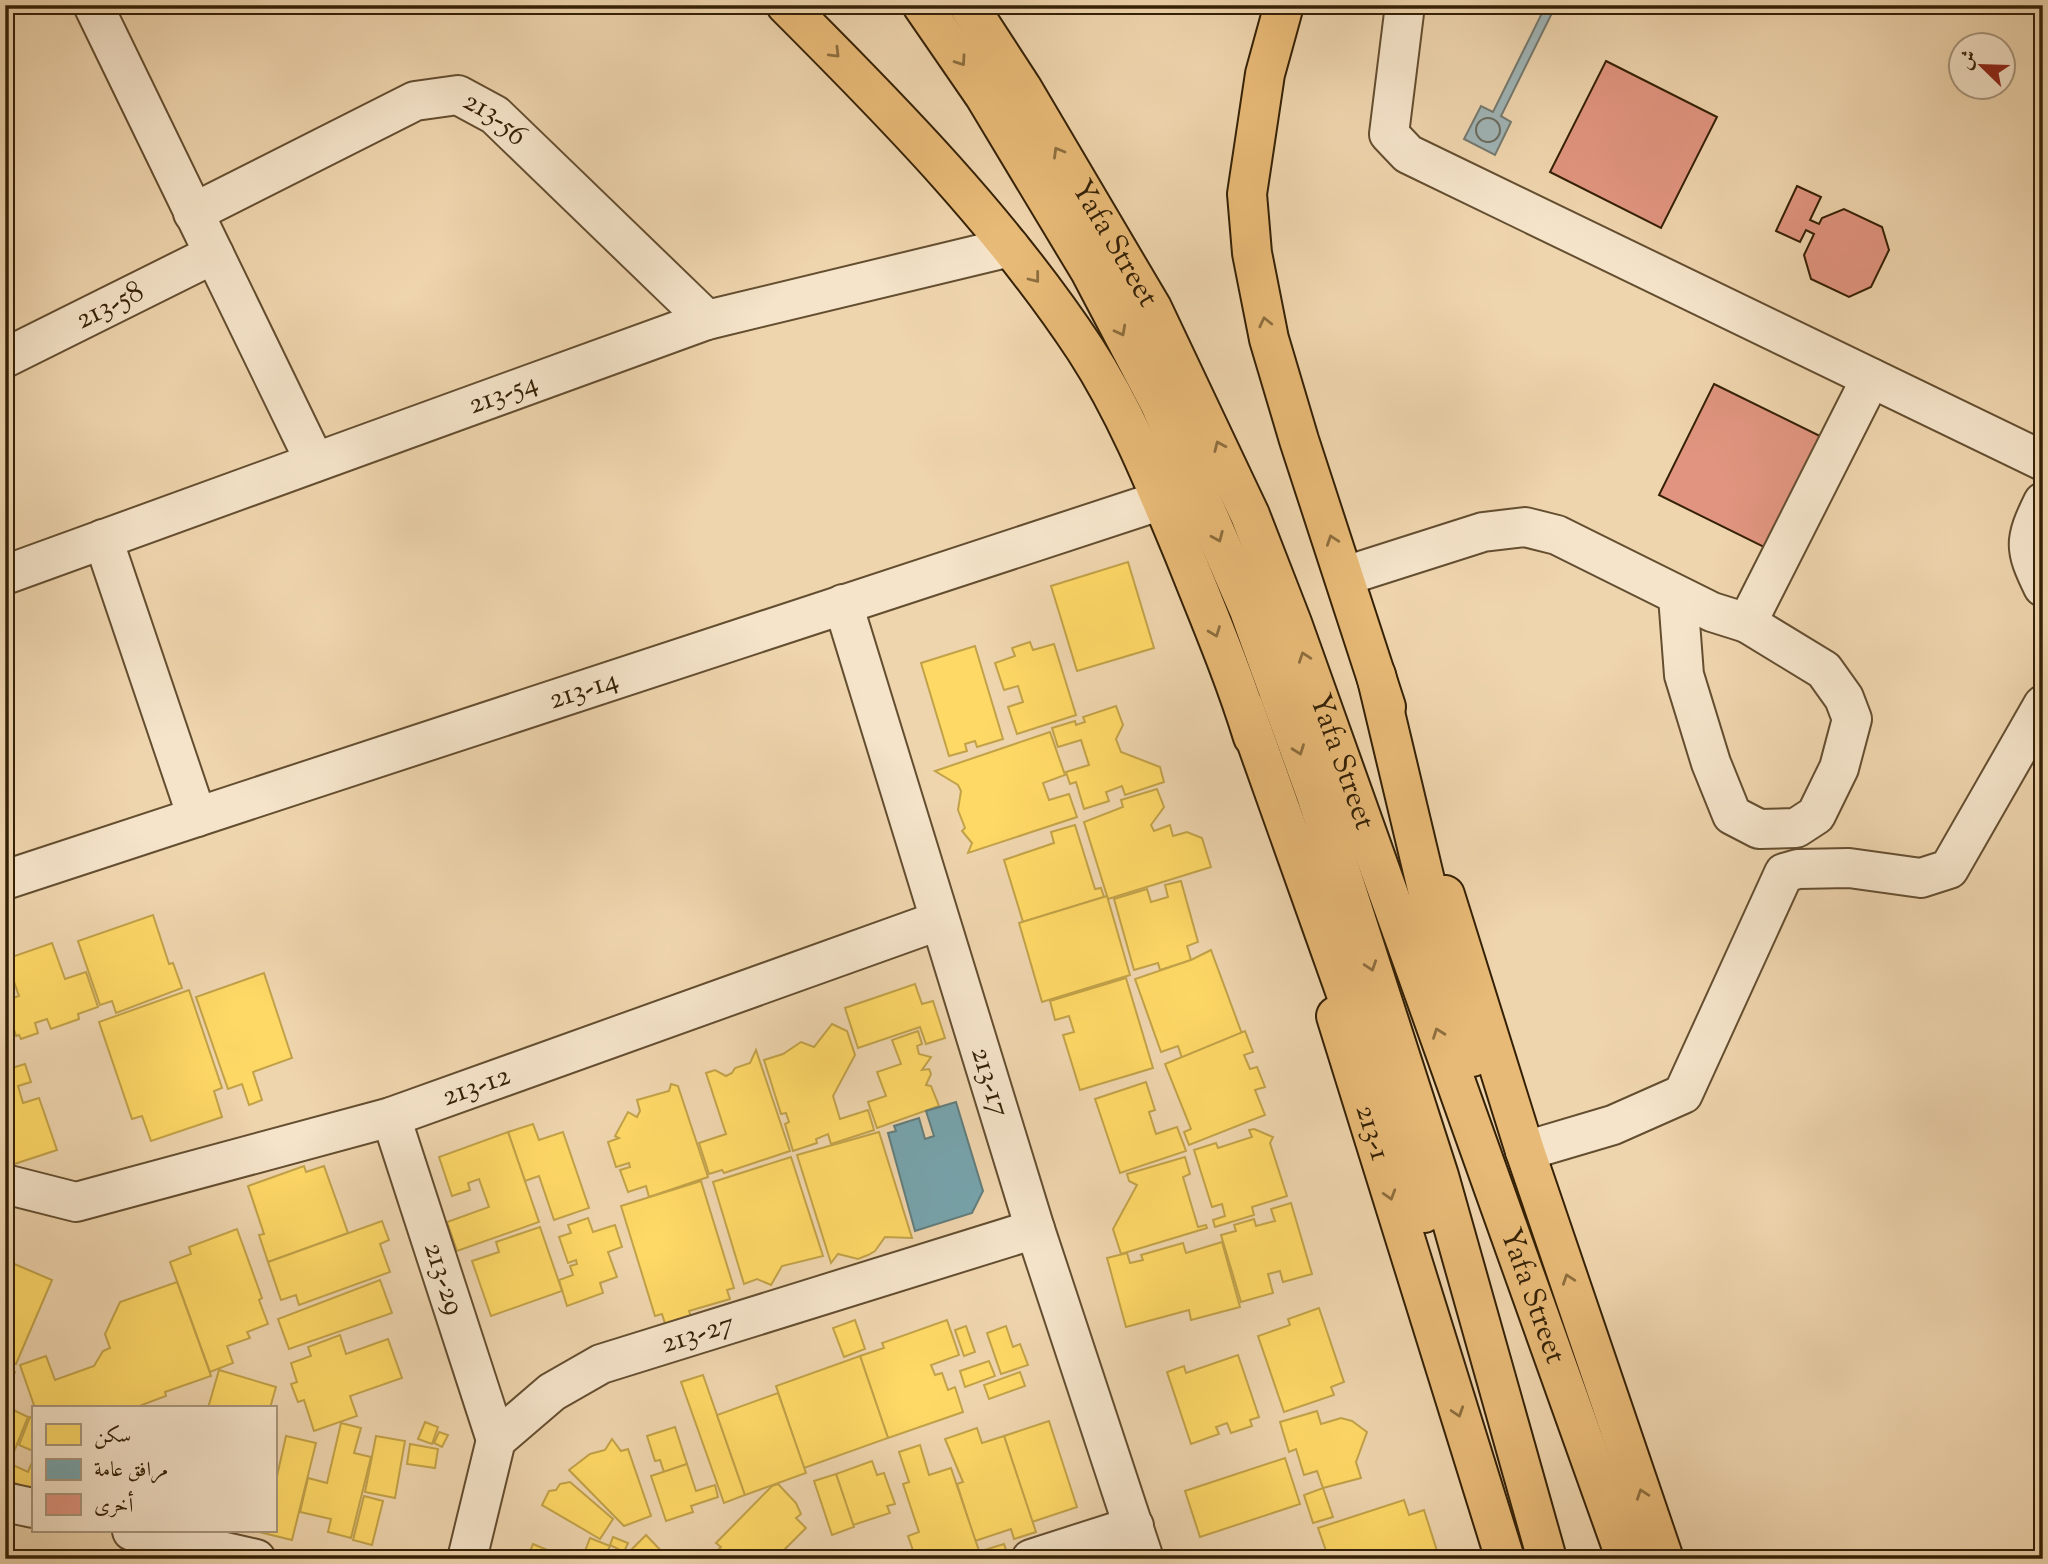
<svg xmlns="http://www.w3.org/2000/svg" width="2048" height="1564" font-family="'Sorts Mill Goudy',Amiri,serif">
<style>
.water{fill:#a0b5b7;stroke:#757a70;stroke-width:2}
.homes{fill:#ffd966;stroke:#c2a249;stroke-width:2}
.public{fill:#76a5af;stroke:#627d7c;stroke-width:2}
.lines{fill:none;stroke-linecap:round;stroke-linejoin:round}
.shore{stroke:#6a6b5e;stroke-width:2}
.building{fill:#e19580;stroke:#352106;stroke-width:2}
.minor-casing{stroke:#644e30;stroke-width:42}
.major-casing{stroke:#352106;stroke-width:42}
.highway-casing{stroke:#352106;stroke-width:42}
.minor{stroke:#f5e4ca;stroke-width:38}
.major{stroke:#e8ba77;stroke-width:38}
.highway{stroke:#e8ba77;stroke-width:38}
.oneway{stroke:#8e6e3e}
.labels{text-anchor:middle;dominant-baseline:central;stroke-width:7;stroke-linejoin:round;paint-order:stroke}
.street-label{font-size:30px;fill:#352106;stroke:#f5e4ca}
</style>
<rect width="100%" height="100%" fill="#efd5ae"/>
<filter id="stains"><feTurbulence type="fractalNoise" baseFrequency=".00286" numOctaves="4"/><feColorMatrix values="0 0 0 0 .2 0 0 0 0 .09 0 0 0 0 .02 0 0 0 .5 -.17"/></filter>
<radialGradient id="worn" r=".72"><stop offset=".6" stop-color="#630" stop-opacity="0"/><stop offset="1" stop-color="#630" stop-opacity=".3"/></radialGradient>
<path class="water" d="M1546,5H1556L1501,116L1511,122L1495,155L1464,139L1481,106L1493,112Z"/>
<g class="homes">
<path d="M1128,562L1154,648L1077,671L1051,586Z"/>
<path d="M1030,642L1033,650L1054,644L1076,715L1017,734L1008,707L1023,702L1018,686L1004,690L995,663L1015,656L1012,648Z"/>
<path d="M975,646L1003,739L977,747L975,741L965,744L967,751L949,756L921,663Z"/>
<path d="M1116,706L1123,725L1116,739L1121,752L1160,767L1164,782L1125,795L1122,786L1106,792L1109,801L1084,809L1076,782L1070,784L1066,772L1089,765L1081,740L1058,747L1052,728L1075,721L1076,725L1085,722L1083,717Z"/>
<path d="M1050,732L1065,775L1043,783L1049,800L1069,794L1077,817L968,853L972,843L962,831L965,828L958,810L961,791L958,785L935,771Z"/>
<path d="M1157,789L1164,807L1151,825L1154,831L1170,825L1173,836L1187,832L1202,838L1211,867L1108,899L1084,822L1123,807L1121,800Z"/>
<path d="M1075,825L1095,889L1101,888L1104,897L1023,922L1004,860L1054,843L1051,832Z"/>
<path d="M1181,881L1198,942L1187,946L1191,960L1160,970L1158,963L1134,970L1114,899L1147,889L1151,902L1168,897L1165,885Z"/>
<path d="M1107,896L1130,975L1042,1002L1019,923Z"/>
<path d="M153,915L169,964L173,963L182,988L116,1013L112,1001L100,1005L78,941Z"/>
<path d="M52,943L65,979L86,972L98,1007L78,1014L79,1019L51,1029L47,1019L35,1023L38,1033L21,1039L19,1035L16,1036L5,1001L19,996L6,959Z"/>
<path d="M1211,950L1242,1034L1182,1058L1178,1046L1161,1052L1135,979L1191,960Z"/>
<path d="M264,973L292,1058L253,1072L262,1100L249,1105L242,1084L228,1089L196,997Z"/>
<path d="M1126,978L1153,1068L1080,1090L1063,1035L1074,1032L1069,1016L1055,1020L1050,1001Z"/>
<path d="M915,984L922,1004L933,1001L945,1038L926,1044L920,1027L858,1048L845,1008Z"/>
<path d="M189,990L222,1088L214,1091L222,1117L151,1141L142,1116L132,1119L99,1022Z"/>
<path d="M832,1024L847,1031L855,1055L833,1096L840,1119L868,1110L874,1130L831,1144L828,1134L816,1139L817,1143L793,1151L785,1124L789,1122L786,1113L781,1114L764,1060L783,1054L801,1042L814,1047Z"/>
<path d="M918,1031L922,1044L917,1046L919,1054L931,1057L922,1070L929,1069L931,1074L926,1085L931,1086L939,1106L877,1128L868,1102L886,1096L877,1072L901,1064L892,1040Z"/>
<path d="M1245,1031L1253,1052L1244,1055L1250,1069L1257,1067L1265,1087L1255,1090L1265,1115L1189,1145L1184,1132L1191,1129L1165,1064Z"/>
<path d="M756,1050L790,1151L724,1173L722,1170L709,1174L699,1143L726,1134L706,1073L715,1070L726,1076L732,1073L735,1068L750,1063Z"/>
<path d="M25,1064L31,1082L18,1086L23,1103L39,1098L57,1150L5,1167V1070Z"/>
<path d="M1146,1082L1155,1110L1149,1112L1156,1134L1177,1127L1186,1151L1120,1173L1095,1099Z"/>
<path d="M671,1084L678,1086L708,1177L649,1197L646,1186L628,1192L620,1170L630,1167L629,1163L616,1167L608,1142L619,1138L615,1136L628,1112L637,1117L640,1111L637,1100L669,1091Z"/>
<path d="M533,1124L539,1140L563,1132L589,1208L554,1220L539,1176L525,1181L508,1132Z"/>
<path d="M1254,1129L1273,1137L1270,1143L1287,1196L1252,1207L1254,1215L1215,1227L1213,1220L1225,1216L1222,1204L1212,1207L1194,1150L1216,1143L1218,1148L1252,1137L1249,1130Z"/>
<path d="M508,1132L539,1222L457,1251L447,1222L489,1207L479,1179L468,1183L470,1190L452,1196L439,1157Z"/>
<path d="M879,1132L912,1238L885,1237L875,1251L868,1255L858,1259L838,1254L831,1263L797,1155Z"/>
<path d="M791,1157L823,1256L782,1266L771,1285L757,1279L744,1284L713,1182Z"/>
<path d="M1185,1157L1190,1174L1183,1177L1198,1227L1206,1225L1207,1228L1121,1254L1113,1229L1137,1185L1129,1181L1127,1174Z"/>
<path d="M304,1166L306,1172L324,1166L348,1233L268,1262L259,1235L264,1234L248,1186Z"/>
<path d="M701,1181L734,1288L727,1290L730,1299L689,1311L693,1322L667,1330L662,1314L655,1316L621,1206Z"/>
<path d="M1291,1203L1312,1274L1283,1282L1280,1271L1268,1274L1273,1293L1241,1302L1221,1235L1236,1231L1234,1225L1254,1219L1256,1226L1275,1221L1271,1209Z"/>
<path d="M588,1218L593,1232L615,1225L622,1247L608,1252L617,1277L600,1283L603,1293L567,1306L559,1280L573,1275L570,1266L577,1264L576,1260L568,1263L559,1237L571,1233L568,1225Z"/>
<path d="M382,1221L389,1240L380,1244L390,1272L299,1305L296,1295L281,1300L268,1262Z"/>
<path d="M540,1227L562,1291L491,1316L472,1261L499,1252L496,1242Z"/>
<path d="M237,1229L262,1298L259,1300L268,1324L247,1332L250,1338L227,1346L233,1363L210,1372L170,1262L191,1254L189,1247Z"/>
<path d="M1222,1242L1240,1307L1191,1320L1189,1310L1126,1327L1107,1258L1127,1253L1130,1263L1143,1260L1141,1255L1183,1243L1186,1253Z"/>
<path d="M5,1260L52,1280L16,1364L5,1360Z"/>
<path d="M380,1280L392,1313L289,1349L278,1319Z"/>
<path d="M177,1282L211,1376L165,1392L166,1396L134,1408H35L20,1365L46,1356L55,1380L94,1366L103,1351L110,1348L105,1334L120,1302Z"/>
<path d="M1319,1308L1344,1382L1331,1387L1334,1395L1284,1412L1258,1336L1290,1325L1288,1319Z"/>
<path d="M855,1320L865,1349L844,1357L833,1328Z"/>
<path d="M947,1320L959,1355L931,1365L935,1375L942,1373L948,1390L955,1387L963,1412L888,1438L860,1356L884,1348L882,1343Z"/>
<path d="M966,1326L975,1352L964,1356L955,1330Z"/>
<path d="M1006,1326L1013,1347L1020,1344L1028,1365L1001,1374L987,1333Z"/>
<path d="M340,1335L346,1354L388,1339L402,1378L350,1396L357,1416L314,1431L304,1400L298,1402L291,1384L297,1382L291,1363L311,1356L308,1347Z"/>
<path d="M1238,1355L1259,1417L1250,1420L1252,1426L1231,1433L1227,1423L1216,1427L1219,1434L1191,1444L1167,1372L1184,1366L1186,1373Z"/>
<path d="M860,1356L888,1438L804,1468L776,1386Z"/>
<path d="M989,1361L995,1376L965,1387L960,1371Z"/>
<path d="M5,1368L15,1372L5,1395Z"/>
<path d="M219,1370L276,1387L270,1408H208Z"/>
<path d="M1020,1372L1025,1386L989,1399L984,1385Z"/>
<path d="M703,1375L745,1495L724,1503L681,1382Z"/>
<path d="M778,1393L806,1473L745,1495L717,1415Z"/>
<path d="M5,1406L28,1417L11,1459L5,1456Z"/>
<path d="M1317,1411L1321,1424L1341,1418L1352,1421L1367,1432L1356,1462L1361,1478L1323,1488L1317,1471L1304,1475L1296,1449L1289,1452L1280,1422Z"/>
<path d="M30,1417L33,1418V1451L19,1445Z"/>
<path d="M1049,1421L1077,1507L1032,1522L1004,1436Z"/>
<path d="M425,1422L438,1427L432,1444L418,1439Z"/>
<path d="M341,1423L361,1428L354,1453L371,1457L351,1538L328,1532L331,1519L300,1512L308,1478L327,1483Z"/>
<path d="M675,1427L687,1464L664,1472L660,1460L655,1461L647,1436Z"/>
<path d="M977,1428L982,1443L1004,1436L1036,1532L1014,1539L1011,1529L975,1541L957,1484L963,1482L945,1439Z"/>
<path d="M439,1432L448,1435L442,1447L434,1443Z"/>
<path d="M286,1436L316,1443L292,1540L255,1531H275V1485Z"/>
<path d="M376,1436L405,1441L395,1498L365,1492Z"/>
<path d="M612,1439L621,1451L628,1449L651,1516L624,1526L569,1470L590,1454L605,1450Z"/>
<path d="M410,1444L438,1449L435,1468L407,1464Z"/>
<path d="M920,1445L929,1475L951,1468L979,1551L956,1559H916L908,1536L919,1532L903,1484L909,1482L899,1452Z"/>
<path d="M1285,1458L1300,1504L1200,1537L1185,1491Z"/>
<path d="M33,1460V1491L5,1479L11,1464L28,1472Z"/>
<path d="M872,1461L877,1475L884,1473L895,1504L887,1506L890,1513L853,1525L836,1474Z"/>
<path d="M687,1464L696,1491L715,1485L718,1497L691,1506L693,1512L666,1521L651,1476Z"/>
<path d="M836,1474L854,1527L832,1535L814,1481Z"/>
<path d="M570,1482L613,1519L600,1539L542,1505L549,1491L556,1490L560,1484Z"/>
<path d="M778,1484L796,1503L801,1514L796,1518L806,1528L784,1550L794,1559H709L721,1547L716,1543L772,1486Z"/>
<path d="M1323,1488L1333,1517L1313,1523L1304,1495Z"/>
<path d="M364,1496L383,1501L372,1545L353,1540Z"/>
<path d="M1404,1500L1409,1515L1424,1510L1439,1557L1329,1559L1318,1528Z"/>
<path d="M5,1515L12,1518L8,1535L5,1534Z"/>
<path d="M646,1535L665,1555L663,1559L625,1556Z"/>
<path d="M613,1537L628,1543L624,1552L610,1545Z"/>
<path d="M590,1538L610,1546L607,1552L619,1559H582Z"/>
<path d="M533,1544L569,1559H527Z"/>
<path d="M1004,1544L1009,1559H980L978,1552Z"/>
</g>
<path class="public" d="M956,1102L983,1191L972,1213L915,1231L888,1133L896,1131L894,1126L919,1118L925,1139L934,1136L926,1111Z"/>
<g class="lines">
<circle class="shore" cx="1488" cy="130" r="12"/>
</g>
<g class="building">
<path d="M1606,61L1717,117L1661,228L1550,172Z"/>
<path d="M1797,186L1821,197L1810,220L1819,224L1822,218L1844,209L1882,227L1889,250L1871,287L1849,297L1811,279L1804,255L1814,234L1806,230L1800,242L1776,231Z"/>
<path d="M1714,384L1826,439L1772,551L1659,495Z"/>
</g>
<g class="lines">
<g class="minor-casing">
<g id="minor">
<path d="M93,5L315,462"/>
<path d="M1405,5L1389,134L1408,154L2043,461"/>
<path id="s1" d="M193,213L415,101L458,95L495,115L707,320"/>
<path id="s2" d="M5,358L214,254"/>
<path d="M2043,502C2024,541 2024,548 2043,587"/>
<path d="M103,539L197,817"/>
<path id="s3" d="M5,575L707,320L1010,247"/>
<path d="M1345,576L1483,532L1525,527L1557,535L1712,612L1747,623L1871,378"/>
<path d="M1678,596L1684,675L1711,763L1732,815L1759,829L1796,828L1816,815L1839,768L1852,719L1844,698L1824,670L1747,623"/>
<path id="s4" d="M843,604L1035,1229L1144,1559"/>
<path id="s5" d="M5,880L1162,500"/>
<path id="s6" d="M391,1117L496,1440"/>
<path d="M1525,1151L1613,1125L1683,1094L1784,873L1798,869L1849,868L1921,878L1949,869L2043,705"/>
<path id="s7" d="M5,1184L76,1202L391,1117L938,921"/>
<path d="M5,1502L33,1508"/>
<path d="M132,1531L256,1559"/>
<path id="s8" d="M467,1559L496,1440L552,1392L601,1364L1035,1229"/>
<path d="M1031,1559L1134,1526"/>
</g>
</g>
<g class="major-casing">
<g id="major">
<path d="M786,5C893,112 1001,222 1085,349C1126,412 1155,484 1184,554C1208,614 1234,675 1253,737"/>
<path d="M1284,5L1265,74L1247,194L1252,253L1269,339L1299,440L1386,707"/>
<path d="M1445,895L1525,1151L1664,1559"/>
<path id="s9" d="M1336,1016L1505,1559"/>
</g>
</g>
<g class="highway-casing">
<g id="highway">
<path d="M922,5L984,95L1090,271L1160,404L1249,610L1315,792L1439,1176L1547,1559"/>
<path id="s10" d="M968,5L1022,88L1152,308L1250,515L1292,623L1626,1559"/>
<path d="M1376,675L1449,981L1472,1057"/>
<path d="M1244,707L1424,1213"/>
</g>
</g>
<use href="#minor" class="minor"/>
<use href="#major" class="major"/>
<use href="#highway" class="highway"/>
</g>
<defs><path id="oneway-chevron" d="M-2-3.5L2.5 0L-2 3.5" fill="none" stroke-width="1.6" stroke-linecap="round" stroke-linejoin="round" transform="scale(1.75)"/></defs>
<g class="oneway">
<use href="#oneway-chevron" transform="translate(835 53) rotate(45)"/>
<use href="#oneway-chevron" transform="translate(961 61) rotate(55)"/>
<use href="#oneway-chevron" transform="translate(1058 152) rotate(-120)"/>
<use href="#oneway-chevron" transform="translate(1035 278) rotate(52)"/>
<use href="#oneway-chevron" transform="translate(1265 322) rotate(-103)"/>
<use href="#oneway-chevron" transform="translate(1121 331) rotate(62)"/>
<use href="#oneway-chevron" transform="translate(1219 446) rotate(-114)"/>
<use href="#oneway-chevron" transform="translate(1218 537) rotate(67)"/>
<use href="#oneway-chevron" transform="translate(1332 540) rotate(-109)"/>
<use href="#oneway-chevron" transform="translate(1215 632) rotate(69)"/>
<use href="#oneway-chevron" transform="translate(1304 657) rotate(-109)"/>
<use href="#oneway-chevron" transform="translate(1299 750) rotate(70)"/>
<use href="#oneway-chevron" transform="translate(1371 966) rotate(72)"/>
<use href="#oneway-chevron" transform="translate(1438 1033) rotate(-110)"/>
<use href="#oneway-chevron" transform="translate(1390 1195) rotate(73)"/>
<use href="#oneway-chevron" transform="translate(1568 1279) rotate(-109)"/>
<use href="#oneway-chevron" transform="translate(1458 1412) rotate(72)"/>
<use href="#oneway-chevron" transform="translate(1642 1494) rotate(-109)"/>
</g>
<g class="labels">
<g class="street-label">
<text stroke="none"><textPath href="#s1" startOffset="336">213-56</textPath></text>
<text stroke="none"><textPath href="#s10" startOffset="280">Yafa Street</textPath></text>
<text stroke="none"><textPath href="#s2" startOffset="117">213-58</textPath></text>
<text stroke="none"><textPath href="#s3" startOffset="530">213-54</textPath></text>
<text stroke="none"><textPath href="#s5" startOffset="609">213-14</textPath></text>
<text stroke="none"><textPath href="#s10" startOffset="847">Yafa Street</textPath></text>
<text stroke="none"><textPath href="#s4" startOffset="500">213-17</textPath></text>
<text stroke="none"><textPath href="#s7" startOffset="490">213-12</textPath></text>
<text stroke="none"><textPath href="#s9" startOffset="122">213-1</textPath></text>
<text stroke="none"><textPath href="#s6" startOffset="170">213-29</textPath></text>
<text stroke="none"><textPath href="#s10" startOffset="1414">Yafa Street</textPath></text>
<text stroke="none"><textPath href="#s8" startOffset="354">213-27</textPath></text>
</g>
</g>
<rect width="2048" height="1564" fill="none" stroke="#efd5ae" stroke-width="28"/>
<rect x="7" y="7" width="2034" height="1550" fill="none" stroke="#352106" stroke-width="3.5"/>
<rect x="14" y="14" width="2020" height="1536" fill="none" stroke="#352106" stroke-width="2"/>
<rect x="32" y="1406" width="245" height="126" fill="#f5e4ca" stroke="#a8967c" stroke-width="2"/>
<rect x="46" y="1424" width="35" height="21" fill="#ffd966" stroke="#a8967c" stroke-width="2"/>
<text x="94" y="1442" font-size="21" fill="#352106">سكن</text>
<rect x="46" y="1459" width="35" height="21" fill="#76a5af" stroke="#a8967c" stroke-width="2"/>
<text x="94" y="1476" font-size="21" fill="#352106">مرافق عامة</text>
<rect x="46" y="1494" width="35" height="21" fill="#e19580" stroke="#a8967c" stroke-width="2"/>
<text x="94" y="1512" font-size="21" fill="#352106">أخرى</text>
<g transform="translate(1982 66) rotate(293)"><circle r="33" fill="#f5e4ca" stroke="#a8967c" stroke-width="2"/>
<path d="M0-5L12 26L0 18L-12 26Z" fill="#8f2418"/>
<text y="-10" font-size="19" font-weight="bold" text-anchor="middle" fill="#352106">ش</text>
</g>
<rect width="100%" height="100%" filter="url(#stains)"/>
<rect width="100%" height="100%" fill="url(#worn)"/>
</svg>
